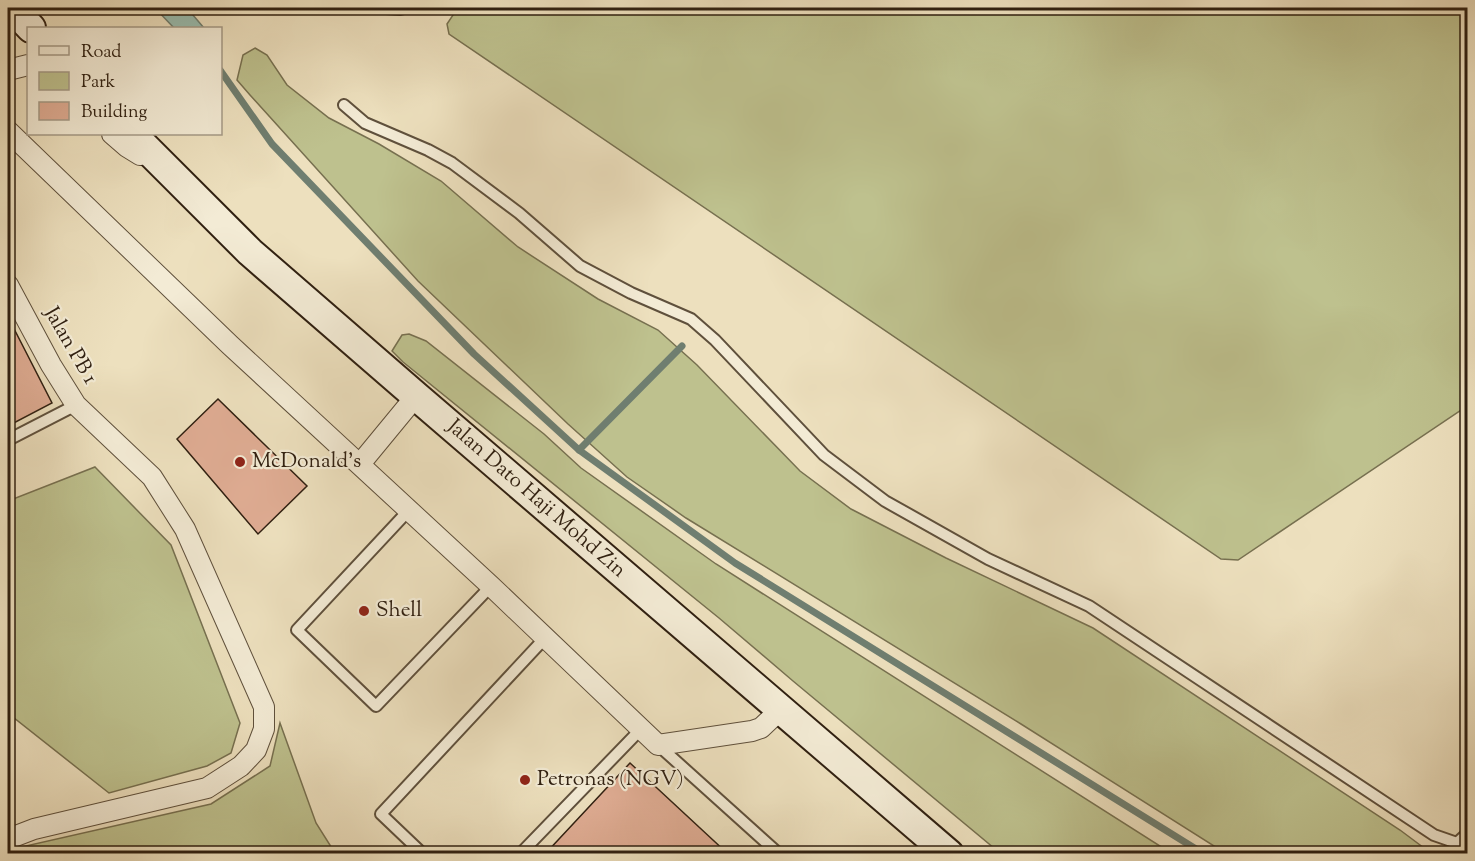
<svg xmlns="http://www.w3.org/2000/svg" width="1475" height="861" font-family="'Sorts Mill Goudy',serif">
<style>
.green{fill:#bec18e;stroke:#777050;stroke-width:1.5}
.water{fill:#99bdb0;stroke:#6f7e70;stroke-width:1.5}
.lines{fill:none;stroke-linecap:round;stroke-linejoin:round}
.stream{stroke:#6f7e70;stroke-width:7}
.building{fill:#dfac93;stroke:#302011;stroke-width:1.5}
.lane-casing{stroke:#5f503c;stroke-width:14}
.street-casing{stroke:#5f503c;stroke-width:22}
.secondary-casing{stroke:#302011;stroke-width:32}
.lane{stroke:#f3ebd5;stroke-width:10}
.street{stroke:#f3ebd5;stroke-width:20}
.secondary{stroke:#f3ebd5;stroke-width:28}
.poi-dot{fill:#8f2418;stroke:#f3ebd5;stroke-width:2}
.labels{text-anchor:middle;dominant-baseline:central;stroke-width:4.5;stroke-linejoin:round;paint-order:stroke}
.street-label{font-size:21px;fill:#302011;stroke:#f3ebd5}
.poi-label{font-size:21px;fill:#302011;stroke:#f3ebd5;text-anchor:start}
</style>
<rect width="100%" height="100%" fill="#ede0be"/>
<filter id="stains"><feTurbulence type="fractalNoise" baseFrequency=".00333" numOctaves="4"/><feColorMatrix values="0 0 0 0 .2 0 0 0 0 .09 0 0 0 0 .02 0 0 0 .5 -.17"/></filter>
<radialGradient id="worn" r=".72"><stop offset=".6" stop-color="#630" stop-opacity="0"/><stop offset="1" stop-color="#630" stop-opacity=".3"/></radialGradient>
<g class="green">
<path d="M463,8H1467V406L1238,560L1221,559L449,34L447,24L453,15Z"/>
<path d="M255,48L267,55L287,85L329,118L379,144L441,181L518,247L598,299L658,330L697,365L800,471L851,509L946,558L1093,628L1400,830L1424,848L1427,853H1225L1021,724L686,518L627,477L568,424L418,281L250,95L237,80L243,55Z"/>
<path d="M409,334L426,341L544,434L581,468L716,564L1171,853H1000L793,681L719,618L403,362L392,351L402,335Z"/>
<path d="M95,467L171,545L240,723L231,753L207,766L109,793L14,718L8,722V501Z"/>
<path d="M280,723L316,823L335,853H8V850L211,804L270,766Z"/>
</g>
<path class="water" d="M155,8H187L204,28H174Z"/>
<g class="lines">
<g class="stream">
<path d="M220,70L272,144L474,354L579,450L735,563L1204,854"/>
<path d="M579,450L682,346"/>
</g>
</g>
<g class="building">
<path d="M8,317L52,403L8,426Z"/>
<path d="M218,399L307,486L258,534L177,439Z"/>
<path d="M630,763L728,854H545Z"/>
</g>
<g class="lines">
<g class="lane-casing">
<g id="lane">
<path d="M386,8L400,9L404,8"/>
<path d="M344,105L365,123L428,150L452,163L519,213L580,266L631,293L691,319L715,340L824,455L885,501L988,559L1089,606L1434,835L1457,843"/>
<path d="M8,440L76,405"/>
<path d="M409,510L297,630L376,706L491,586"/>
<path d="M658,745L779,854"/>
<path d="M423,854L381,814L545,638"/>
<path d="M520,854L641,729"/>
<path d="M1454,854L1457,843L1468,833"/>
</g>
</g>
<g class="street-casing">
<g id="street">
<path d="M8,70L28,65"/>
<path d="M8,131L230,345L491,586L658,745L752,731L761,728L780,710"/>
<path d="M112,134L127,147L140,155"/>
<path d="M8,285L51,365L76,405L152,477L185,529L264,707V729L256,750L241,766L207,788L34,829L8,839"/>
<path d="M360,464L416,396"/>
</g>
</g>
<g class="secondary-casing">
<g id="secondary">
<path d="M12,8L31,28"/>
<path d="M132,134L250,252L416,396L949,854"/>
</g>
</g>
<use href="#lane" class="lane"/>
<use href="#street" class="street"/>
<use href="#secondary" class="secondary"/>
</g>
<g class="poi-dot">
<circle cx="240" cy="462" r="6"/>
<circle cx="364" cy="611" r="6"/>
<circle cx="525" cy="780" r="6"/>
</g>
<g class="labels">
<g class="street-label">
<text transform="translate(70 346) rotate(60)">Jalan PB 1</text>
<text transform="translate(536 499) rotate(41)">Jalan Dato Haji Mohd Zin</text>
</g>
<g class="poi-label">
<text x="252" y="462">McDonald's</text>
<text x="376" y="611">Shell</text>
<text x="537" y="780">Petronas (NGV)</text>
</g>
</g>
<rect width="1475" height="861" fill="none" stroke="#ede0be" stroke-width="30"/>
<rect x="9" y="9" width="1457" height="843" fill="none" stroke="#302011" stroke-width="3"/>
<rect x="15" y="15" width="1445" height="831" fill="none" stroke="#302011" stroke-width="1.5"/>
<rect x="27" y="27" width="195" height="108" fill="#f3ebd5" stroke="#a59a87" stroke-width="1.5"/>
<rect x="39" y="46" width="30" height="9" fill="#f3ebd5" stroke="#a59a87" stroke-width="1.5"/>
<text x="81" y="57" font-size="18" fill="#302011">Road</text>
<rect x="39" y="72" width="30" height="18" fill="#bec18e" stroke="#a59a87" stroke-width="1.5"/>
<text x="81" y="87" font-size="18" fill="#302011">Park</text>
<rect x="39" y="102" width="30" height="18" fill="#dfac93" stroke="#a59a87" stroke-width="1.5"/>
<text x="81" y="117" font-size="18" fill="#302011">Building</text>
<rect width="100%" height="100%" filter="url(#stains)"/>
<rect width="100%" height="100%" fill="url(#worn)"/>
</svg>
